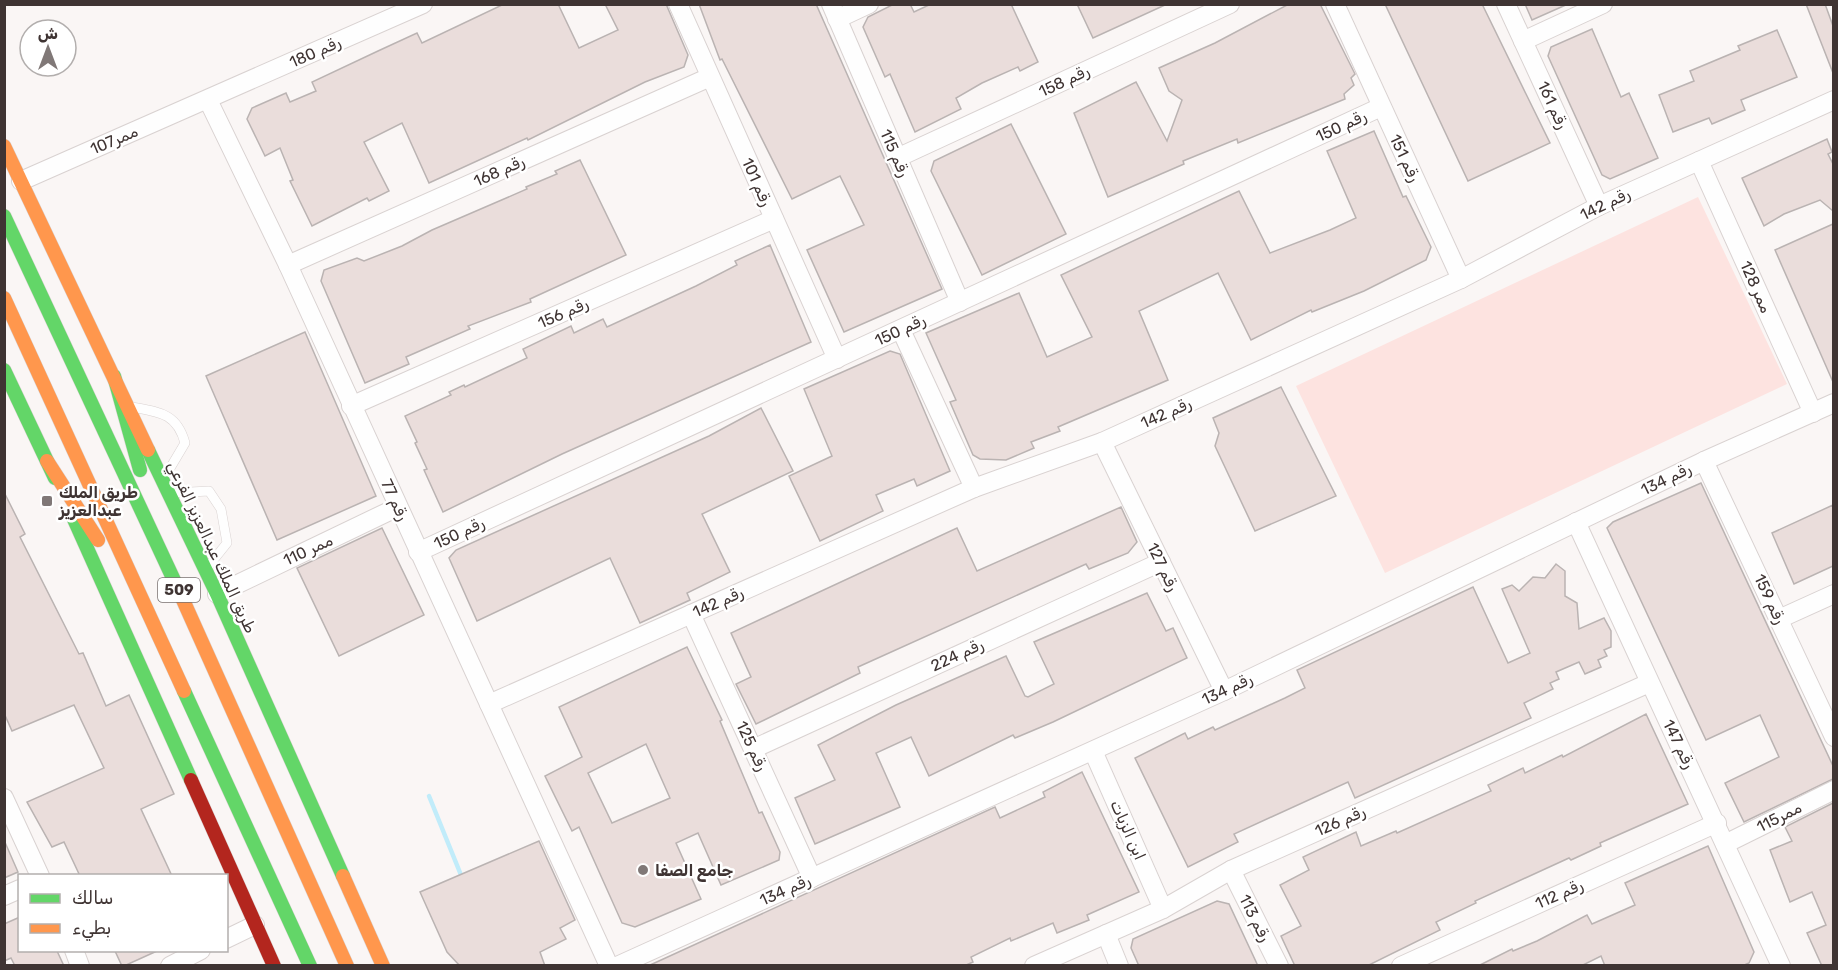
<svg xmlns="http://www.w3.org/2000/svg" width="1838" height="970" font-family="Rubik,Cairo,sans-serif">
<style>
.green{fill:#fde3e0}
.lines{fill:none;stroke-linecap:round;stroke-linejoin:round}
.stream{stroke:#c1ecfa;stroke-width:4.5}
.building{fill:#eadddb;stroke:#bab3b2;stroke-width:1.5;fill-rule:evenodd}
.lane-casing{stroke:#d9d2d1;stroke-width:10}
.street-casing{stroke:#d9d2d1;stroke-width:20}
.fast-casing{stroke:#d9d2d1;stroke-width:15}
.slow-casing{stroke:#d9d2d1;stroke-width:15}
.jam-casing{stroke:#d9d2d1;stroke-width:15}
.lane{stroke:#fefefe;stroke-width:9}
.street{stroke:#fefefe;stroke-width:18}
.fast{stroke:#63d668;stroke-width:14}
.slow{stroke:#ff974d;stroke-width:14}
.jam{stroke:#b3261e;stroke-width:14}
.poi-dot{fill:#807877;stroke:#fff;stroke-width:2}
.labels{text-anchor:middle;dominant-baseline:central;stroke-width:5;stroke-linejoin:round;paint-order:stroke}
.shield{fill:#fff;stroke:#797170;stroke-width:1.5}
.shield-label{font-size:15px;font-weight:bold;fill:#3f3433}
.street-label{font-size:16px;fill:#3f3433;stroke:#fff}
.poi-label{font-size:16px;font-weight:bold;fill:#3f3433;stroke:#fff;text-anchor:start}
</style>
<rect width="100%" height="100%" fill="#faf6f5"/>
<path class="green" d="M1698,197L1787,384L1385,573L1296,386Z"/>
<g class="lines">
<path class="stream" d="M429,796L463,880"/>
</g>
<g class="building">
<path d="M504,4H558L579,48L618,30L605,4H666L688,55L684,67L645,82L528,140L527,138L429,183L402,123L364,142L389,191L369,201L367,198L312,226L290,181L293,180L280,148L265,156L247,119L252,108L286,93L290,102L316,91L312,82L378,51L417,33L422,43Z"/>
<path d="M699,4H816L942,289L844,332L807,250L864,225L840,176L792,199L722,59L720,60Z"/>
<path d="M894,4H910L914,12L931,4H1011L1038,62L1020,71L1018,67L982,83L956,98L961,109L915,132L890,74L885,77L863,27L868,17Z"/>
<path d="M1077,4H1165V5L1093,38Z"/>
<path d="M1289,4H1320L1355,74L1351,78L1354,85L1344,94L1345,99L1238,143L1237,139L1183,161L1184,164L1108,197L1074,113L1136,82L1167,141L1182,100L1169,91L1159,68L1215,43Z"/>
<path d="M1385,4H1482L1550,143L1468,181Z"/>
<path d="M1525,4H1568L1532,20Z"/>
<path d="M1806,4H1825L1833,26V73Z"/>
<path d="M1592,29L1621,97L1629,93L1658,158L1610,179L1602,175L1548,56L1551,47Z"/>
<path d="M1777,30L1797,77L1741,100L1745,110L1712,124L1709,118L1673,132L1659,95L1694,81L1690,71L1740,50L1738,46Z"/>
<path d="M1011,124L1066,234L982,275L931,171L934,161Z"/>
<path d="M1374,131L1403,197L1406,196L1431,247L1426,260L1364,291L1312,312L1311,310L1251,340L1218,273L1139,311L1168,380L1058,427L1060,431L1031,442L1034,448L1006,460L980,459L973,455L950,402L956,400L926,333L1019,293L1047,357L1092,337L1061,275L1239,191L1270,253L1330,230L1356,218L1327,151Z"/>
<path d="M1827,139L1832,152L1828,154L1833,164V211L1820,200L1784,214L1764,226L1742,178Z"/>
<path d="M580,160L626,255L530,299L531,302L468,326L470,329L406,357L409,364L365,383L321,281L324,270L357,258L364,261L402,246L432,230L527,189L526,187L557,174L555,171Z"/>
<path d="M1833,224V382L1775,250Z"/>
<path d="M770,245L811,342L562,454L443,512L424,470L427,469L415,443L417,442L405,416L451,395L449,392L464,385L465,387L527,358L523,349L571,326L574,333L603,319L607,327L696,286L737,265L735,261Z"/>
<path d="M305,332L376,496L277,540L206,376Z"/>
<path d="M890,351L900,354L950,471L917,486L914,479L876,495L883,511L820,541L789,476L832,456L804,389Z"/>
<path d="M1281,387L1336,496L1255,531L1215,446L1219,433L1213,418Z"/>
<path d="M761,408L793,471L702,514L730,572L687,593L690,600L640,623L610,558L477,621L449,558L456,550L709,436Z"/>
<path d="M1701,483L1833,766V779L1744,822L1725,783L1779,757L1760,715L1706,740L1607,528L1613,522Z"/>
<path d="M4,492L25,534L20,537L79,654L83,653L106,706L129,695L174,794L141,809L172,876H80L64,842L52,847L27,802L104,768L74,705L12,731L4,713Z"/>
<path d="M1833,505V566L1794,584L1772,533Z"/>
<path d="M1121,507L1137,542L1128,553L1089,569L1086,564L858,667L860,673L756,724L736,684L751,677L731,633L957,528L977,571Z"/>
<path d="M382,528L424,615L339,656L297,568Z"/>
<path d="M1556,564L1565,571V596L1577,603L1579,629L1604,618L1611,631V647L1604,650L1607,656L1598,660L1601,667L1585,674L1579,662L1556,672L1559,679L1550,683L1553,689L1524,703L1531,718L1355,798L1348,782L1234,834L1238,842L1188,867L1135,758L1185,733L1188,739L1213,727L1215,730L1285,698L1305,688L1297,670L1473,587L1508,663L1530,653L1502,589L1512,585L1519,591L1533,577L1545,578Z"/>
<path d="M1147,593L1166,631L1173,628L1187,658L1053,722L1015,738L1013,735L929,776L911,737L876,753L900,807L815,844L795,798L835,780L818,745L896,705L1006,656L1025,696L1028,697L1054,684L1034,642Z"/>
<path d="M687,647L722,720L720,721L759,813L762,812L780,852L779,860L721,885L698,833L676,843L701,899L635,927L622,923L579,827L572,831L545,776L582,757L559,707ZM646,744L670,798L612,823L588,773Z"/>
<path d="M1646,714L1688,804L1600,843L1601,846L1571,860L1569,858L1475,901L1476,903L1436,922L1440,930L1367,966H1295L1281,936L1301,926L1280,885L1309,870L1303,857L1356,832L1361,846L1396,831L1397,833L1491,791L1488,785L1523,768L1525,773L1562,755L1563,757Z"/>
<path d="M1082,772L1139,892L1087,915L1089,920L1057,933L1053,923L1011,941L1010,938L971,957L973,962L964,966H648L995,807L1000,818L1045,797L1043,792Z"/>
<path d="M1833,803V966H1822L1807,933L1826,925L1812,892L1790,902L1770,850L1792,841L1785,827Z"/>
<path d="M4,840L18,872L4,878Z"/>
<path d="M539,841L575,920L560,928L566,939L540,952L545,966H460L447,952L420,892Z"/>
<path d="M1708,846L1754,952L1749,963L1742,966H1605L1601,956L1581,966H1478L1512,949L1513,951L1537,941L1587,915L1592,924L1635,905L1625,883Z"/>
<path d="M1217,901L1229,904L1258,966H1139L1131,948L1133,939Z"/>
<path d="M20,917V951H57L64,966H15L11,958L4,961V924Z"/>
<path d="M115,951H157L124,966H122Z"/>
</g>
<g class="lines">
<g class="lane-casing">
<g id="lane">
<path d="M132,407C159,412 177,413 185,443L166,475"/>
<path d="M172,493L209,491L221,509L227,543L207,568"/>
</g>
</g>
<g class="street-casing">
<g id="street">
<path d="M678,4L837,359"/>
<path d="M831,4L960,302"/>
<path d="M1335,4L1461,279"/>
<path d="M1506,4L1599,206"/>
<path d="M837,19L869,4"/>
<path d="M1523,41L1603,4"/>
<path d="M208,100L288,265L609,966"/>
<path d="M897,158L1230,4"/>
<path d="M1699,161L1813,413"/>
<path d="M21,181L423,4"/>
<path d="M288,265L710,77"/>
<path d="M901,330L974,488"/>
<path d="M351,406L774,219"/>
<path d="M1102,442L1224,691"/>
<path d="M1704,461L1834,737"/>
<path d="M1576,522L1781,966"/>
<path d="M418,552L1381,107"/>
<path d="M217,594L398,507"/>
<path d="M691,614L812,878"/>
<path d="M1779,619L1834,594"/>
<path d="M489,704L974,488L1102,442L1461,279L1599,206L1834,100"/>
<path d="M753,749L1161,562"/>
<path d="M1093,751L1163,909"/>
<path d="M4,798L40,876"/>
<path d="M1725,844L1834,790"/>
<path d="M1231,870L1279,966"/>
<path d="M4,896L20,889"/>
<path d="M1106,934L1119,966"/>
<path d="M226,939L255,925"/>
<path d="M74,950L80,966"/>
<path d="M170,966L201,950"/>
<path d="M617,966L1224,691L1704,461L1834,403"/>
<path d="M1034,966L1163,909L1231,870L1649,683"/>
<path d="M1401,966L1717,823"/>
</g>
</g>
<g class="fast-casing">
<g id="fast">
<path d="M4,216L179,591"/>
<path d="M4,370L55,478"/>
<path d="M114,376L140,470"/>
<path d="M148,450L217,594L343,876"/>
<path d="M73,517L191,780"/>
<path d="M184,691L310,966"/>
</g>
</g>
<g class="slow-casing">
<g id="slow">
<path d="M4,146L148,450"/>
<path d="M4,298L184,691"/>
<path d="M47,461L98,540"/>
<path d="M179,591L347,966"/>
<path d="M343,876L383,966"/>
</g>
</g>
<g class="jam-casing">
<path id="jam" d="M191,780L274,966"/>
</g>
<use href="#lane" class="lane"/>
<use href="#street" class="street"/>
<use href="#fast" class="fast"/>
<use href="#slow" class="slow"/>
<use href="#jam" class="jam"/>
</g>
<g class="poi-dot">
<rect x="41" y="495" width="12" height="12" rx="3"/>
<circle cx="643" cy="870" r="6"/>
</g>
<g class="labels">
<rect class="shield" x="158" y="578" width="42" height="24" rx="4.5"/>
<g class="shield-label">
<text x="179" y="590">509</text>
</g>
<g class="street-label">
<text transform="translate(315 52) rotate(-24)">رقم 180</text>
<text transform="translate(1064 81) rotate(-25)">رقم 158</text>
<text transform="translate(1553 105) rotate(65)">رقم 161</text>
<text transform="translate(1341 126) rotate(-25)">رقم 150</text>
<text transform="translate(114 140) rotate(-23)">ممر107</text>
<text transform="translate(895 153) rotate(66)">رقم 115</text>
<text transform="translate(1405 158) rotate(65)">رقم 151</text>
<text transform="translate(499 171) rotate(-24)">رقم 168</text>
<text transform="translate(757 182) rotate(66)">رقم 101</text>
<text transform="translate(1605 204) rotate(-26)">رقم 142</text>
<text transform="translate(1756 287) rotate(66)">ممر 128</text>
<text transform="translate(563 313) rotate(-24)">رقم 156</text>
<text transform="translate(900 330) rotate(-25)">رقم 150</text>
<text transform="translate(1166 413) rotate(-24)">رقم 142</text>
<text transform="translate(1666 479) rotate(-26)">رقم 134</text>
<text transform="translate(395 500) rotate(65)">رقم 77</text>
<text transform="translate(459 533) rotate(-25)">رقم 150</text>
<text transform="translate(212 547) rotate(65)">طريق الملك عبدالعزيز الفرعي</text>
<text transform="translate(308 550) rotate(-25)">110 ممر</text>
<text transform="translate(1163 567) rotate(64)">رقم 127</text>
<text transform="translate(1770 599) rotate(65)">رقم 159</text>
<text transform="translate(718 602) rotate(-24)">رقم 142</text>
<text transform="translate(957 655) rotate(-25)">رقم 224</text>
<text transform="translate(1227 689) rotate(-25)">رقم 134</text>
<text transform="translate(1679 744) rotate(64)">رقم 147</text>
<text transform="translate(752 746) rotate(65)">رقم 125</text>
<text transform="translate(1779 817) rotate(-27)">ممر115</text>
<text transform="translate(1340 821) rotate(-24)">رقم 126</text>
<text transform="translate(1128 830) rotate(66)">ابن الزيات</text>
<text transform="translate(785 890) rotate(-24)">رقم 134</text>
<text transform="translate(1559 894) rotate(-24)">رقم 112</text>
<text transform="translate(1255 918) rotate(63)">رقم 113</text>
</g>
<g class="poi-label">
<text x="59" y="492">طريق الملك<tspan x="59" dy="18">عبدالعزيز</tspan></text>
<text x="655" y="870">جامع الصفا</text>
</g>
</g>
<rect width="1838" height="970" fill="none" stroke="#3f3433" stroke-width="12"/>
<rect x="18" y="874" width="210" height="78" fill="#ffffff" stroke="#b2aead" stroke-width="1.5"/>
<rect x="30" y="894" width="30" height="9" fill="#63d668" stroke="#b2aead" stroke-width="1.5"/>
<text x="72" y="904" font-size="18" fill="#3f3433">سالك</text>
<rect x="30" y="924" width="30" height="9" fill="#ff974d" stroke="#b2aead" stroke-width="1.5"/>
<text x="72" y="934" font-size="18" fill="#3f3433">بطيء</text>
<g transform="translate(48 48)"><circle r="28" fill="#ffffff" stroke="#b2aead" stroke-width="1.5"/>
<path d="M0-4.5L10 22L0 15L-10 22Z" fill="#807877"/>
<text y="-9" font-size="16" font-weight="bold" text-anchor="middle" fill="#3f3433">ش</text>
</g>
</svg>
